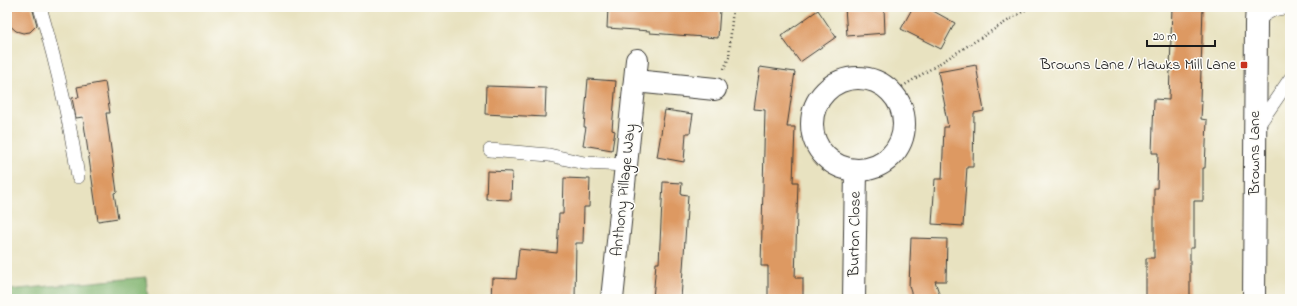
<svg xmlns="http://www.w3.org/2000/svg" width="1297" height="306" font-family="'Indie Flower',sans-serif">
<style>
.forest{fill:#80b36e;stroke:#4e6845}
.building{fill:#dd9962}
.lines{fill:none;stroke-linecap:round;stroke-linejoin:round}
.lane-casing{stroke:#3b3a35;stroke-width:14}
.street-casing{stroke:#3b3a35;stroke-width:24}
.secondary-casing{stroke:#3b3a35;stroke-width:24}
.path{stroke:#3b3a35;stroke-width:2.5;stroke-dasharray:1 3;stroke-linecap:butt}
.lane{stroke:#fff;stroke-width:13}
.street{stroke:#fff;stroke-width:22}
.secondary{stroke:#fff;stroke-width:22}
.poi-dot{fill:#c8321e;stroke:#fdfcf7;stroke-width:1.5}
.labels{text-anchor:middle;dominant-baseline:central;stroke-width:3;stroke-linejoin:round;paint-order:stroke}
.poi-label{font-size:16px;fill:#1c1c1c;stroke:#fdfcf7;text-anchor:end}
.street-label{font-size:16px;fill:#1c1c1c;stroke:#fdfcf7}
</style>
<rect width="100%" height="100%" fill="#fdfcf7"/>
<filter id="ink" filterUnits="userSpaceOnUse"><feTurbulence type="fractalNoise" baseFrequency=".025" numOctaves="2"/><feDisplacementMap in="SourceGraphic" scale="8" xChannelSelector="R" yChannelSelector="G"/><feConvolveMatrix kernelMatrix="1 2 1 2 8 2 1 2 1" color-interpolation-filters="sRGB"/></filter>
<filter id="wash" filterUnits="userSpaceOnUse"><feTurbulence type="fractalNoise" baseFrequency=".012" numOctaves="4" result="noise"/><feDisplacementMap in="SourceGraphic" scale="16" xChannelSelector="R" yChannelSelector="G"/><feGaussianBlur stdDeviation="0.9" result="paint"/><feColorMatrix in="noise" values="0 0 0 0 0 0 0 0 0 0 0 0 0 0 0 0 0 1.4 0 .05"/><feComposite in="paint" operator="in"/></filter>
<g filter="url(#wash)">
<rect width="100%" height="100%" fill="#e8e2c0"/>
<path class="forest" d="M146,277L148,299H7L8,290Z"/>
<g id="blocks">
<g class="building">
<path d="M7,7H32L37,25L30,32L23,33L16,31L7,23Z"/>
<path d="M608,7H681L720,10L718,38L650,33V31L607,28Z"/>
<path d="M845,7H884L885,33L847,36Z"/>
<path d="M913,7H926L955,23L941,49L901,29Z"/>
<path d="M1172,7H1203L1200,101H1202L1201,119L1207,120L1205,168H1203V201H1194V248H1190V299H1146V258H1154V188H1157L1158,153H1152L1154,99L1169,100Z"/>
<path d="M818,10L836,37L800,62L781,36Z"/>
<path d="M976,65L984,111L974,113L973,167H967L963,226L932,224L935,179H942L944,127H948L944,106H945L938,72Z"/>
<path d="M760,67L795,72L787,127H795L793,182H798L795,278H803V299H768V266H761L765,110L754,109Z"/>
<path d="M588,79L616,81L612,130L615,131L612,150L583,145L586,127H584Z"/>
<path d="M105,82L110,113H106L117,192L114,193L118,218L98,221L83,117L76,118L72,98L79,97L77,87Z"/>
<path d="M486,86L546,88L545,117L485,114Z"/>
<path d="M665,110L693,114L690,133H686L684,162L657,157Z"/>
<path d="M487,171L512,172L511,200L486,199Z"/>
<path d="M564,178L590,179L589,207H584L583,243H576L575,299H491L492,278L516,279L519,249L557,253L559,214H563Z"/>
<path d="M663,182L682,183L681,194L688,195L681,299H653L656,263H659Z"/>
<path d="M911,238L947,239L946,281H935L941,299H913L909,286Z"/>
</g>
</g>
</g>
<g filter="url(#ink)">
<use href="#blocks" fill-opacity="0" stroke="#3b3a35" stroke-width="1"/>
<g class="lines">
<g class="lane-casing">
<g id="lane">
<path d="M40,7C56,63 70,119 78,177"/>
<path d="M1256,23C1267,11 1274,8 1290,8"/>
<path d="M1257,127L1290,79"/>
<path d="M490,150L549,155L584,163L626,165"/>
</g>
</g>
<g class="street-casing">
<g id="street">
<circle cx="858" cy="124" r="46"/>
<path d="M635,81L715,89"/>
<path d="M612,299L637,60"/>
<path d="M854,299L856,170"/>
</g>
</g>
<g class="secondary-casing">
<path id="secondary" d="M1254,299L1256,23L1257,7"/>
</g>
<g class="path">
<path d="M724,69L729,57L733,7"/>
<path d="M892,93L1030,7"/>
</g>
<use href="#lane" class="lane"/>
<use href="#street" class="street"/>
<use href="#secondary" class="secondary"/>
</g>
</g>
<rect class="poi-dot" x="1240" y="61" width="8" height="8" rx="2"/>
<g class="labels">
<g class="poi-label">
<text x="1236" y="65">Browns Lane / Hawks Mill Lane</text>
</g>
<g class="street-label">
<text transform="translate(1255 153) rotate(-90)">Browns Lane</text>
<text transform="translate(624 190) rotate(-84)">Anthony Pillage Way</text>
<text transform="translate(855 234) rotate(-89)">Burton Close</text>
</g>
</g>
<rect width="1297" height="306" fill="none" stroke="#fdfcf7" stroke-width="24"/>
<path d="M1147 40v6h68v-6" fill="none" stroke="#1c1c1c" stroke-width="2"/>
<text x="1153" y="40" font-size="12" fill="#1c1c1c" stroke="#fdfcf7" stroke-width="3" paint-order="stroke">20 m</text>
</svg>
